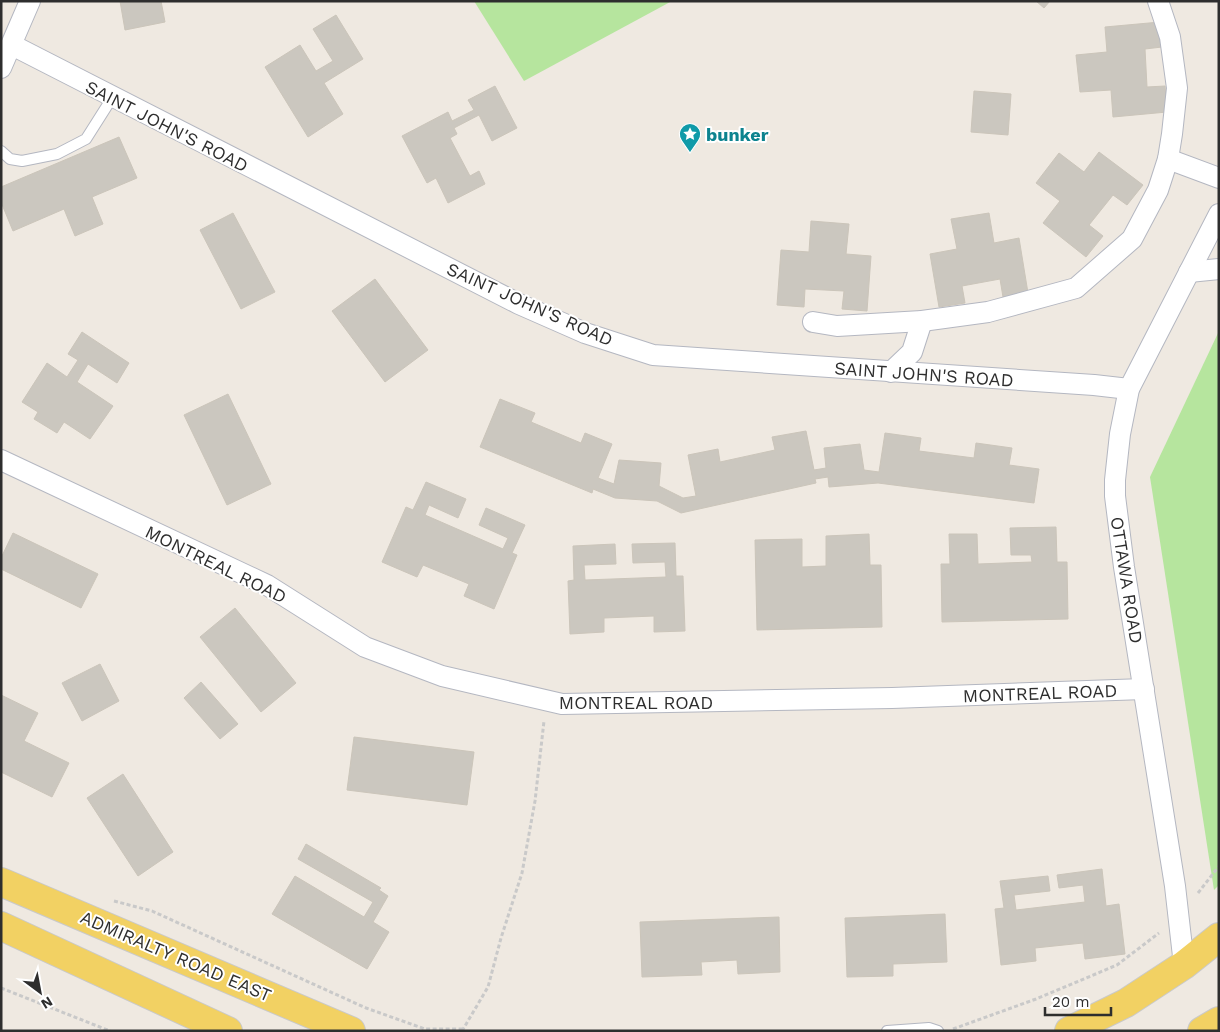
<svg xmlns="http://www.w3.org/2000/svg" width="1220" height="1032" font-family="'Work Sans',sans-serif">
<style>
.green{fill:#b6e59e}
.building{fill:#cbc7bf;stroke:#cbc5ba}
.lines{fill:none;stroke-linecap:round;stroke-linejoin:round}
.service-casing{stroke:#b4b7c1;stroke-width:12}
.minor-casing{stroke:#b4b7c1;stroke-width:22}
.primary-casing{stroke:#c9c9c9;stroke-width:30}
.path{stroke:#c9c9c9;stroke-width:3;stroke-dasharray:4 2.5;stroke-linecap:butt}
.service{stroke:#fff;stroke-width:10}
.minor{stroke:#fff;stroke-width:20}
.primary{stroke:#f2d163;stroke-width:28}
.labels{text-anchor:middle;dominant-baseline:central;stroke-width:4;stroke-linejoin:round;paint-order:stroke}
.street-label{font-size:18px;fill:#2e2e2e;stroke:#fff}
.culture-label{font-size:18px;font-weight:bold;fill:#0d838f;stroke:#fff;text-anchor:start}
</style>
<rect width="100%" height="100%" fill="#efe9e1"/>
<g class="green">
<path d="M474,1H672L524,81Z"/>
<path d="M1219,331V885L1214,890L1150,477Z"/>
</g>
<g class="building">
<path d="M120,1H161L165,22L125,30Z"/>
<path d="M1036,1H1050L1044,8Z"/>
<path d="M336,15L363,59L324,83L343,114L308,137L265,67L300,45L316,71L333,61L313,29Z"/>
<path d="M1160,22L1162,47L1145,49L1147,87L1165,86L1167,112L1113,117L1111,90L1080,92L1076,55L1107,52L1105,27Z"/>
<path d="M495,86L517,128L492,141L479,115L454,128L457,134L450,138L470,176L479,171L485,184L448,203L436,178L427,183L402,136L448,112L452,121L474,110L468,100Z"/>
<path d="M974,91L1011,94L1008,135L971,132Z"/>
<path d="M119,137L137,178L92,197L103,224L75,236L64,209L13,231L1,202V187Z"/>
<path d="M1099,152L1143,185L1127,205L1113,195L1089,225L1103,236L1086,257L1043,223L1060,201L1036,183L1059,153L1084,172Z"/>
<path d="M233,213L275,292L241,309L200,230Z"/>
<path d="M989,213L994,243L1019,238L1028,293L1003,297L1000,279L962,286L965,303L939,307L930,254L957,249L951,219Z"/>
<path d="M811,221L849,224L846,254L871,256L867,311L842,309L844,291L805,289L804,307L777,305L781,250L809,252Z"/>
<path d="M375,279L428,350L385,382L332,311Z"/>
<path d="M82,332L129,363L117,383L88,364L77,382L113,406L90,439L64,422L57,433L34,419L38,412L22,402L47,363L67,377L78,360L68,354Z"/>
<path d="M228,394L271,484L227,505L184,415Z"/>
<path d="M500,399L535,413L531,422L581,443L585,433L612,444L598,478L614,484L619,460L661,463L659,486L683,498L696,496L688,455L718,449L720,462L775,450L772,437L806,431L814,470L826,468L824,448L860,444L864,470L879,472L885,433L921,438L919,451L974,458L976,443L1012,448L1009,465L1039,469L1034,503L878,483L829,487L828,477L815,479L816,483L681,513L657,501L615,498L593,489L592,493L480,447Z"/>
<path d="M426,482L466,499L458,518L429,505L425,515L503,549L508,538L479,525L486,508L525,525L512,553L517,555L494,609L464,596L469,584L423,565L417,577L382,562L406,507L413,510Z"/>
<path d="M1056,527L1057,562H1067L1068,619L942,622L941,564H950L949,534H977L978,564L1032,562L1031,555H1011L1010,528Z"/>
<path d="M13,533L98,574L81,608L1,569V558Z"/>
<path d="M869,534L870,565H881L882,627L757,630L755,540L802,539V567L826,566V536Z"/>
<path d="M675,543L676,576H683L685,631L654,632V616L604,618V632L570,634L568,581L574,580L573,546L615,544L616,564L584,565L585,580L666,577L665,562L633,563L632,544Z"/>
<path d="M235,608L296,683L261,712L200,637Z"/>
<path d="M100,664L119,701L82,721L62,683Z"/>
<path d="M201,682L238,724L220,739L184,698Z"/>
<path d="M1,695L38,713L24,741L69,763L52,797L1,772Z"/>
<path d="M354,737L474,752L467,805L347,790Z"/>
<path d="M123,774L173,852L138,876L87,798Z"/>
<path d="M306,844L381,888L379,890L388,896L373,922L389,932L367,969L272,914L295,876L364,917L373,902L298,859Z"/>
<path d="M1102,869L1106,906L1119,904L1125,954L1085,959L1083,943L1035,948L1036,961L1001,965L995,909L1004,908L1000,881L1048,876L1050,891L1014,895L1016,910L1085,902L1083,885L1059,888L1057,875Z"/>
<path d="M945,914L947,962L893,964V976L847,977L845,918Z"/>
<path d="M779,917L780,972L738,974L737,960L701,962L702,975L642,977L640,922Z"/>
</g>
<g class="lines">
<g class="service-casing">
<g id="service">
<path d="M1,151L10,159L22,161L57,154L86,139L112,98"/>
<path d="M887,1031L929,1028L938,1031"/>
</g>
</g>
<g class="minor-casing">
<g id="minor">
<path d="M12,45L519,304L585,333L653,355L1094,385L1129,389"/>
<path d="M1,68L30,1"/>
<path d="M1168,159L1219,178"/>
<path d="M1189,272L1219,269"/>
<path d="M813,322L837,326L922,321L988,312L1076,288L1132,239L1158,190L1168,159L1172,134L1177,88L1170,37L1158,1"/>
<path d="M891,372L912,352L922,321"/>
<path d="M1,460L267,585L365,647L442,676L562,704L892,698L1144,689"/>
<path d="M1184,965L1175,886L1124,567L1115,496V480L1120,434L1129,389L1219,214"/>
</g>
</g>
<g class="primary-casing">
<g id="primary">
<path d="M1,882L351,1031"/>
<path d="M1,926L228,1031"/>
<path d="M1069,1031L1126,1003L1184,965L1219,937"/>
<path d="M1202,1031L1219,1021"/>
</g>
</g>
<g class="path">
<path d="M1198,893L1219,866"/>
<path d="M114,901L152,911L366,1008L425,1029H462"/>
<path d="M1,988L110,1031"/>
<path d="M953,1029L1036,999L1117,965L1159,933"/>
<path d="M462,1031L488,987L501,938L522,873L535,801L544,721"/>
</g>
<use href="#service" class="service"/>
<use href="#minor" class="minor"/>
<use href="#primary" class="primary"/>
</g>
<defs>
<g id="sight-pin" transform="scale(1.125)"><path d="M0 17L-7.5 6A9.5 9.5 0 1 1 7.5 6Z" fill="#0f9aa8" stroke="#fff"/><path d="M0-6L1.8-2.2L6-1.7L2.9 1.2L3.7 5.4L0 3.3L-3.7 5.4L-2.9 1.2L-6-1.7L-1.8-2.2Z" fill="#fff"/></g>
</defs>
<g fill-rule="evenodd">
<use href="#sight-pin" x="690" y="134"/>
</g>
<g class="labels">
<g class="street-label">
<text transform="translate(167 126) rotate(27)">SAINT JOHN'S ROAD</text>
<text transform="translate(530 304) rotate(24)">SAINT JOHN'S ROAD</text>
<text transform="translate(924 374) rotate(4)">SAINT JOHN'S ROAD</text>
<text transform="translate(216 564) rotate(26)">MONTREAL ROAD</text>
<text transform="translate(1127 580) rotate(81)">OTTAWA ROAD</text>
<text transform="translate(1040 693) rotate(-2)">MONTREAL ROAD</text>
<text x="636" y="702">MONTREAL ROAD</text>
<text transform="translate(176 956) rotate(23)">ADMIRALTY ROAD EAST</text>
</g>
<g class="culture-label">
<text x="706" y="134">bunker</text>
</g>
</g>
<rect width="1220" height="1032" fill="none" stroke="#2e2e2e" stroke-width="5"/>
<g transform="translate(40 992) rotate(148)" stroke="#ffffff" stroke-width="4" paint-order="stroke">
<path d="M0-4L9 19L0 12L-9 19Z" fill="#2e2e2e"/>
<text y="-8" font-size="14" font-weight="bold" text-anchor="middle" fill="#2e2e2e">N</text>
</g>
<path d="M1045 1007v8h66v-8" fill="none" stroke="#2e2e2e" stroke-width="2.5"/>
<text x="1052" y="1007" font-size="15" fill="#2e2e2e" stroke="#ffffff" stroke-width="4" paint-order="stroke">20 m</text>
</svg>
